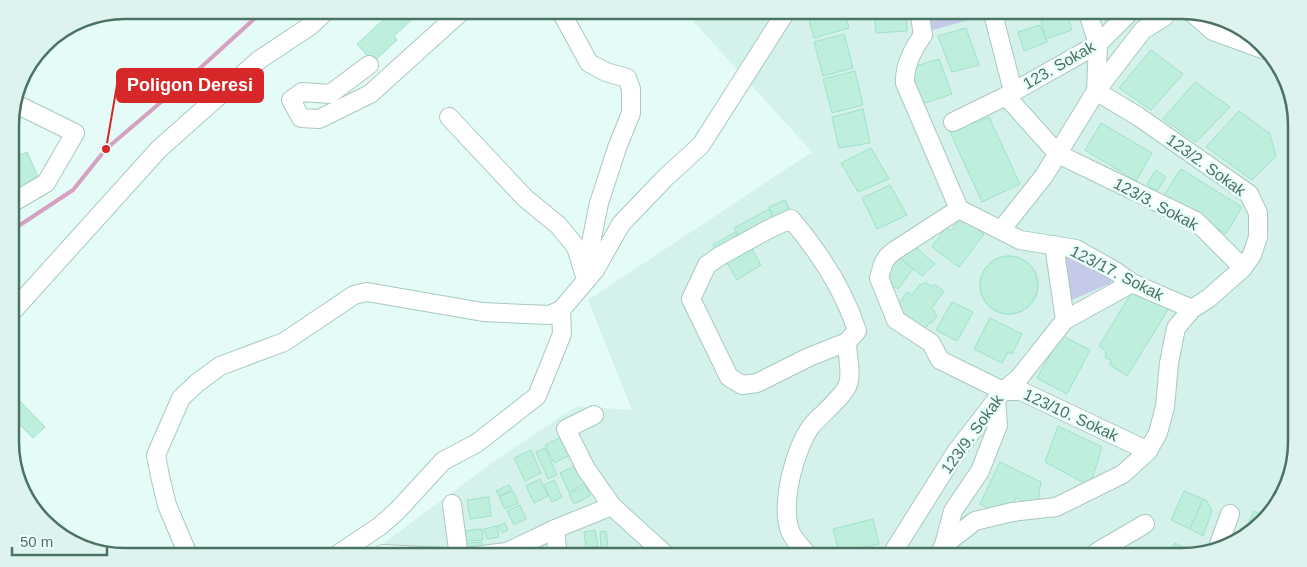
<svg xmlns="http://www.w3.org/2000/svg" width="1307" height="567" font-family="Helvetica,sans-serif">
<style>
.residential{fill:#d4f2eb}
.green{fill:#c4cae8}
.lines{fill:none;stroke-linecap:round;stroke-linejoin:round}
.stream{stroke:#d5a1c1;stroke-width:4}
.building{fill:#beefdd;stroke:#9fe1c8}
.minor-casing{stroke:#a9c9bf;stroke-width:20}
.minor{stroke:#fff;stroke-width:18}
.labels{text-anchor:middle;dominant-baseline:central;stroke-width:5;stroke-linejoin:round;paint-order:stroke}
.street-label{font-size:16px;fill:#4b7363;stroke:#ebfefb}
.rim{fill:none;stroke:#4b7363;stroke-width:2.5}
.leader{fill:none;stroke:#d62828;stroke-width:2}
.callout-dot{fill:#d62828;stroke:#ebfefb;stroke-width:2}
.callout{fill:#d62828;stroke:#d62828;stroke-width:2}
.callout-label{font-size:18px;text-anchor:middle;font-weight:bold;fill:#fff}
</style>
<rect width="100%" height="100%" fill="#e5fbf8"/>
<path class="residential" d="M683,10H1182L1226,19L1273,55L1296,109L1297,443L1288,486L1246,538L1190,557H365L500,457L577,406L632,410L588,300L812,152Z"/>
<g class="green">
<path d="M928,10H985L986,15L929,31Z"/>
<path d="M1070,253L1111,276V283L1072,300L1068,295L1061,254Z"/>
</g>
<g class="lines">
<path class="stream" d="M11,231L73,190L106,149L187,80L264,10"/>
</g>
<g class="building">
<path d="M394,10L421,11L394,36L397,40L373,62L357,44Z"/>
<path d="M813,10H844L849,28L814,38L807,12Z"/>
<path d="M874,10H906L907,31L876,33Z"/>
<path d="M1063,10H1066L1072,30L1046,39L1041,21Z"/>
<path d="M1040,25L1047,42L1024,51L1018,32Z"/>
<path d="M966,28L979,65L952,72L938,36Z"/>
<path d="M844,34L853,68L823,76L814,42Z"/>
<path d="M1151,50L1183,74L1151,110L1119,88Z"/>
<path d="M939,59L952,94L922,104L909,68Z"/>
<path d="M855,71L863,105L832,113L823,79Z"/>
<path d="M1195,82L1230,107L1196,142L1163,119Z"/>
<path d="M1284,82L1296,109V123Z"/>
<path d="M863,109L870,143L839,148L832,117Z"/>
<path d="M1239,111L1270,134L1276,156L1252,180L1206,147Z"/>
<path d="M989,117L1020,184L982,202L949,130L974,120L976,123Z"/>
<path d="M1101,123L1152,153L1136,181L1085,150Z"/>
<path d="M871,148L889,179L858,192L841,163Z"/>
<path d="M27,152L40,181L10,199V159Z"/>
<path d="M1181,169L1242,207L1226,234L1164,195Z"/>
<path d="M1156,170L1166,177L1157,191L1147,184Z"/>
<path d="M890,185L907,215L877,229L862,198Z"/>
<path d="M785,200L790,210L783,217L775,220L769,207Z"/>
<path d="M769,209L775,222L741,240L734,228Z"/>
<path d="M960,217L984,234L959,267L932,247L946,227L951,231Z"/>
<path d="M735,232L739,241L716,253L713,245Z"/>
<path d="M749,244L761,265L737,280L724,258Z"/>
<path d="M912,244L935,264L922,276L900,258Z"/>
<path d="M896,255L913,269L898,289L882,278Z"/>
<circle cx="1009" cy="285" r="29"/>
<circle cx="1009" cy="285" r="29"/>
<path d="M925,282L932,287L934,284L944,291L931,309L936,312L934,314L937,316L932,323L930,322L925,329L896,308L907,292L912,295L920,284L922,285Z"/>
<path d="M1135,287L1169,308L1127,376L1110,365L1111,360L1105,357L1106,351L1099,346Z"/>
<path d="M952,302L973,312L957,341L936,330Z"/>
<path d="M990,318L1022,334L1012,354L1008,352L1002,363L974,349Z"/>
<path d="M1061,335L1090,350L1067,394L1037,378Z"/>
<path d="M11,392L45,427L33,438L11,416Z"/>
<path d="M1058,426L1102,447L1090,486L1045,462Z"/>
<path d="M561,437L570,455L554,463L545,445Z"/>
<path d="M545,448L557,475L548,479L536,452Z"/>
<path d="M531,450L541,473L525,481L514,458Z"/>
<path d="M1000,462L1041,482L1037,507L1016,498L1012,507L999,514L980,504Z"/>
<path d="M577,465L585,484L569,492L560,473Z"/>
<path d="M540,479L548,496L534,503L526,486Z"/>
<path d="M554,480L562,497L552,502L544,485Z"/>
<path d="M509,485L512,490L499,496L496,491Z"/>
<path d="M586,486L590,496L574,504L569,494Z"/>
<path d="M513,491L518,503L505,509L499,497Z"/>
<path d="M1184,491L1203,499L1190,529L1171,520Z"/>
<path d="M489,497L491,516L470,519L467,500Z"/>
<path d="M1203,499L1207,501L1212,511L1203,536L1190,529Z"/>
<path d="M520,505L526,519L514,525L507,511Z"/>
<path d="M1254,511L1264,516L1246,538L1240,540Z"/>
<path d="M873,519L879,544L839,553L833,529Z"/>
<path d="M505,523L508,530L502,533L498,526Z"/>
<path d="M497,526L499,537L487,539L484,529Z"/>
<path d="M482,529L483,540L464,541L463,531Z"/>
<path d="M595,530L598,546L586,548L584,532Z"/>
<path d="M606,531L608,548H601L600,532Z"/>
<path d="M482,542L483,553L467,554V543Z"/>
<path d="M1175,543L1197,554L1190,557H1169Z"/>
<path d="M1025,549L1041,557H1021Z"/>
<path d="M548,550L550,557H535L534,553Z"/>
<path d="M884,552L886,557H865Z"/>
</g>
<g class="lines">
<g class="minor-casing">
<g id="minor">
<path d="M560,10L589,63L606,72L627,78L631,89V113L617,148L599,203L588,258L595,270"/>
<path d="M919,10L923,35C913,49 904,65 905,83L959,209"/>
<path d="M992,10L1013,91"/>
<path d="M1087,10L1098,44L1096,91"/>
<path d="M1191,12L1213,31L1268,51"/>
<path d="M369,65L330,94L302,92L291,100L301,118L319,119L370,94L463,10"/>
<path d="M1006,96L1058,154L1196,221L1243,268"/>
<path d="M449,117L525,198L558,225L576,247L584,273"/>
<path d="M953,122L1006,96L1098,44L1132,10"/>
<path d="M10,204L46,183L75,133L14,103"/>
<path d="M959,209L894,251L887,257L883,264L879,278L896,320L931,343L940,360L1003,391H1021L1148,451"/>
<path d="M959,209L1020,240L1076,249L1115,271L1132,283L1192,309"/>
<path d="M1001,230L1044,176L1096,91L1143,30L1164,17L1162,10"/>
<path d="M1054,245L1065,320"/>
<path d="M11,313L159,149L259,60L310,26L327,10"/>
<path d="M594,415L566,429L586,469L612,506"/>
<path d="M452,504L459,557"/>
<path d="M555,529L558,557"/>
<path d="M944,545L953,511L980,471L998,425L996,400"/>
<path d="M1218,547L1230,514"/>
<path d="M189,557L167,505L160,476L156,455L181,398L197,383L220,366L284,342L354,295L367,292L483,312L549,315L561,310"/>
<path d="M334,557L380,526L397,511L443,461L477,443L537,396L562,334L561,310L595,270L621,224L665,178L701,145L787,10"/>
<path d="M382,557L383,554L443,557"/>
<path d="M466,557L507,552L555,529L612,506L668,557"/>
<path d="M810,557C804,550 795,542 791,533C779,507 795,445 813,424C821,415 845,395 848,384C852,374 847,354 847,342L857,331C844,290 819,252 791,219L769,229L720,256L707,265L691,299L729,377L742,385L757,383L809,357L847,342"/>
<path d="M896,557L895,549L956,452L1003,391L1019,378L1065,320L1132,283"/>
<path d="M938,557L944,545L975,521L1012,512L1056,507L1123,474L1148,451L1158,433L1165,407L1169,363L1176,328L1192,309L1209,298L1243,268L1252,255L1258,237V213L1249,194L1139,117L1096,91"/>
<path d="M1095,557L1097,552L1145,524"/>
</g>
</g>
<use href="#minor" class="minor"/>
</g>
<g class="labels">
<g class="street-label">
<text transform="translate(1059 65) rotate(-30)">123. Sokak</text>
<text transform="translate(1206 165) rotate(36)">123/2. Sokak</text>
<text transform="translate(1156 204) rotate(28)">123/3. Sokak</text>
<text transform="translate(1117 273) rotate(27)">123/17. Sokak</text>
<text transform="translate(1071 415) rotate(25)">123/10. Sokak</text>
<text transform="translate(972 434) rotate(-54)">123/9. Sokak</text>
</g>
</g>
<path d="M0 0H1307V567H0ZM125 19H1182A106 106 0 0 1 1288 125V442A106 106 0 0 1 1182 548H125A106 106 0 0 1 19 442V125A106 106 0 0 1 125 19Z" fill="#def3ef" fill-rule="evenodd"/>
<path class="rim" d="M125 19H1182A106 106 0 0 1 1288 125V442A106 106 0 0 1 1182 548H125A106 106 0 0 1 19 442V125A106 106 0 0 1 125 19Z"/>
<path class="leader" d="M106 149L117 85"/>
<circle class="callout-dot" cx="106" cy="149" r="5"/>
<rect class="callout" x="117" y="69" width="146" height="33" rx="5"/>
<g class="callout-label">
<text x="190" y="91">Poligon Deresi</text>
</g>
<path d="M12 547v8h95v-8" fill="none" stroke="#4b7363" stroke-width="2.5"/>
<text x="20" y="547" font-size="15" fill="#4b7363" stroke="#ebfefb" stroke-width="4" paint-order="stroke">50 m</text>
</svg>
